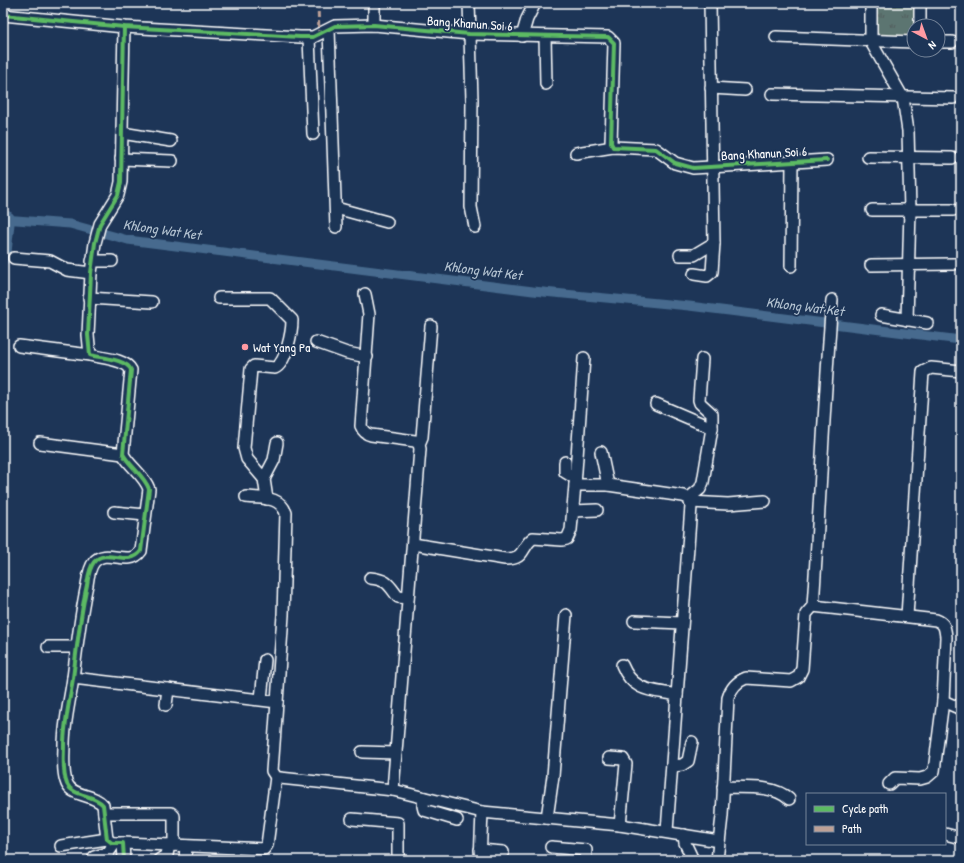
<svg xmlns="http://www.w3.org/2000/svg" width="964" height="863" font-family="'Patrick Hand',sans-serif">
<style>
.grass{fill:url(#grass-tufts);stroke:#aebab8}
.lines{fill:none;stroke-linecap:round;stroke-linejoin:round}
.canal{stroke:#466b8e;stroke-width:9}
.river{stroke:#466b8e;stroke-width:16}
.minor-casing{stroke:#fff;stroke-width:14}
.minor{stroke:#1d3557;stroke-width:11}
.quiet{stroke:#bda197;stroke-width:3;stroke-dasharray:6 3;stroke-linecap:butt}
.cycleway-casing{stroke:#1d3557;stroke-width:6}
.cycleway{stroke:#5cba63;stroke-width:4}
.poi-dot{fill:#ff9aa2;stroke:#1d3557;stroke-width:1.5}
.labels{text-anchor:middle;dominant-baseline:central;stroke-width:3.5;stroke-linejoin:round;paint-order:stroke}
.street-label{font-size:13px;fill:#fff;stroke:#1d3557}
.poi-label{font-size:13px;fill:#fff;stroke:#1d3557;text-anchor:start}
.water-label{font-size:14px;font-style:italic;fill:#b5c4d2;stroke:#1d3557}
</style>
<defs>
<pattern id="grass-tufts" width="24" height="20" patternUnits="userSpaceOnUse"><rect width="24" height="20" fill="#5c7471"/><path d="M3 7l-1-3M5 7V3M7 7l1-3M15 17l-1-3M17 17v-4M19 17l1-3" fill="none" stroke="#525c5b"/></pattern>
</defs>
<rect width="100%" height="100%" fill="#1d3557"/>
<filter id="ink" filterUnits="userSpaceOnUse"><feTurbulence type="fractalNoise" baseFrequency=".025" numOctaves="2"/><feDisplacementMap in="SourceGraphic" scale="8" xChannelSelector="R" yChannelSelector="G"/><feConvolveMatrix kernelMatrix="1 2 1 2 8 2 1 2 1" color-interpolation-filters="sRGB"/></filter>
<g filter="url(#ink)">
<path class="grass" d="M871,3H920V26H914V42H871Z"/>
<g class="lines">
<path class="canal" d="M3,219L70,224L128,240L533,291L689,306L961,340"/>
<path class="river" d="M3,257L7,219"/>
<g class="minor-casing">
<g id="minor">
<path d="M374,3V25"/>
<path d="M469,3L472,100L471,207L475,227"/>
<path d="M871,3V42L903,98L908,131L910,210L907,320"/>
<path d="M920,3V26"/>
<path d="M3,15L124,27L300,37H313L335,26L374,25L469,34L608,37L614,43L611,143L613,147"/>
<path d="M124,27L121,182L118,195L100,224L95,243L91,273L88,335L90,355C101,358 126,359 131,370L123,454C130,467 144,475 149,489L141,551C129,568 106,547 94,562C89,568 88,578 87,585C80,616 77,647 73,678C70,700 64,723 64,745C64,757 62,772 67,784C73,797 94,794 103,805L107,839L112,843H123L124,860"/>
<path d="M329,30L336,227"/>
<path d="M522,36L527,19L535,3"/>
<path d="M545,36L546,84"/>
<path d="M776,37L914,42"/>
<path d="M309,38L313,134"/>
<path d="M938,42H952"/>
<path d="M711,88L745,90"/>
<path d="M772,94L953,98"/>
<path d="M122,133L171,141"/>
<path d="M576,153L613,147L656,149L675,163L693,168L827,160"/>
<path d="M868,157L952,158"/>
<path d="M121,159L172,161"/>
<path d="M336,208L387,222"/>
<path d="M872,210H953"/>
<path d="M680,255H694L714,243L710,3"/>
<path d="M14,258L50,261L67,270L91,273"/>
<path d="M92,261H112"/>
<path d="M871,265L954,264"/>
<path d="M791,266L792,161"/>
<path d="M694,274L707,276L712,272L714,243"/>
<path d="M365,294L369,314L361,426C363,431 365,434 371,435L415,441L419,444L420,449L393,790"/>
<path d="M89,298L152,302"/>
<path d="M219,298H270L292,320C292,332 286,363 275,368L254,366L251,369L244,448L247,459L264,479L267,499"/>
<path d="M881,315L927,323"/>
<path d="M316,342L347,353L367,357"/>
<path d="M19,346L90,355"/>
<path d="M702,359L699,400L700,403L712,414V428"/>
<path d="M656,404L712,428L703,482L700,489L689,498"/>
<path d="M40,443L123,454"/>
<path d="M419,444L422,437L431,326"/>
<path d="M601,452L608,485"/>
<path d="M565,462V472L575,478"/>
<path d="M264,479L274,460L277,443"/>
<path d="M575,485L584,358"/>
<path d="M246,497C262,499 279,495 286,513L283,615L277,702"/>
<path d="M690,502L728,504L765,501"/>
<path d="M573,511L597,510"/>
<path d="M114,512L145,515"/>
<path d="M413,544L505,559C526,559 520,548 533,538L562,540L567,539L571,530L575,485H608L683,496L689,498L691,506L667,831"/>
<path d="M370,578C388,580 388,584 398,597L408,598"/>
<path d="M813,606L936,620C945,623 945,629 946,637L943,701L934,771L927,777L920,779L895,778L889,784"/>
<path d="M907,616L923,372L931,368L961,371"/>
<path d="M634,621L682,623"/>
<path d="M48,647H76"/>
<path d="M622,665C633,692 652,690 677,695"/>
<path d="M73,678L277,702L272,771L276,777L280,778L393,790L482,812L620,825L719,841"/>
<path d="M261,699L265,660"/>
<path d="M943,701L961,709"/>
<path d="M166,705L168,689"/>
<path d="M362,752L396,753"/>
<path d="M609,758L623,759L626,764L620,825"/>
<path d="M673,766L682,765L688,761L692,742"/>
<path d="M723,787C743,788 773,784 789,799"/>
<path d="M424,798L423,806L424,810L457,820"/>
<path d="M104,813H171L174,816V845"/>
<path d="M547,818L553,776L566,615"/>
<path d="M352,819L398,823V860"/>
<path d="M945,834L961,838"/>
<path d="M684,835L685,843L693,860"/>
<path d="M123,843L264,849L267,845L276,777"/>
<path d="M61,846L107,839"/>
<path d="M551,847L586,850L585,860"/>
<path d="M480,850L503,852"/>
<path d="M94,857L108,853L115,843"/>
<path d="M159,860L167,855L169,845"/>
<path d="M185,860L186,846"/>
<path d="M480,860L482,812"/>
<path d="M717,860L722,816L728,698C731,688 736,682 746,678L791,681L798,677L802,669L806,614L813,606C820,504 824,402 832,300"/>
</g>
</g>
<use href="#minor" class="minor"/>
<path class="quiet" d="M318,3L319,35"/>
<g class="cycleway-casing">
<g id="cycleway">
<path d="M3,15L124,27L300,37H313L335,26L374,25L469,34L608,37L614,43L611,143L613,147L656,149L675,163L693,168L827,160"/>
<path d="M124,27L121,182L118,195L100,224L95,243L91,273L88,335L90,355C101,358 126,359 131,370L123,454C130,467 144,475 149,489L141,551C129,568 106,547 94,562C89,568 88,578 87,585C80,616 77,647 73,678C70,700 64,723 64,745C64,757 62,772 67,784C73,797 94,794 103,805L107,839L112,843H123L124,860"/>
</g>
</g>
<use href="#cycleway" class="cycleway"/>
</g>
</g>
<circle class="poi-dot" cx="245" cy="347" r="4"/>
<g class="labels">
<g class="street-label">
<text transform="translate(470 23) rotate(4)">Bang Khanun Soi 6</text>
<text transform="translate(764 153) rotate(-3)">Bang Khanun Soi 6</text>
</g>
<g class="poi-label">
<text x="253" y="347">Wat Yang Pa</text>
</g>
<g class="water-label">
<text transform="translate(162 229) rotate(8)">Khlong Wat Ket</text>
<text transform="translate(483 270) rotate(7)">Khlong Wat Ket</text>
<text transform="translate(805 306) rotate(7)">Khlong Wat Ket</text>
</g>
</g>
<rect width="964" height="863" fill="none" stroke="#1d3557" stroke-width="16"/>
<rect x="8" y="8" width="948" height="847" fill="none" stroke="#fff" stroke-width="1.5" filter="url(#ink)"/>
<rect x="806" y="793" width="140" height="52" fill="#1d3557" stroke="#77869a"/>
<rect x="814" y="806" width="20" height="6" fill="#5cba63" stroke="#77869a"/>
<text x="842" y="813" font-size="12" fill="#ffffff">Cycle path</text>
<rect x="814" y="826" width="20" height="6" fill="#bda197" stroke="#77869a"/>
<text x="842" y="833" font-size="12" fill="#ffffff">Path</text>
<g transform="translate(926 38) rotate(139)"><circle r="19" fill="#1d3557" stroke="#77869a"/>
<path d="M0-3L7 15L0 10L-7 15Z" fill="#ff9aa2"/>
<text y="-6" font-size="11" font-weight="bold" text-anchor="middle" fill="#ffffff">N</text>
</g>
</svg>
